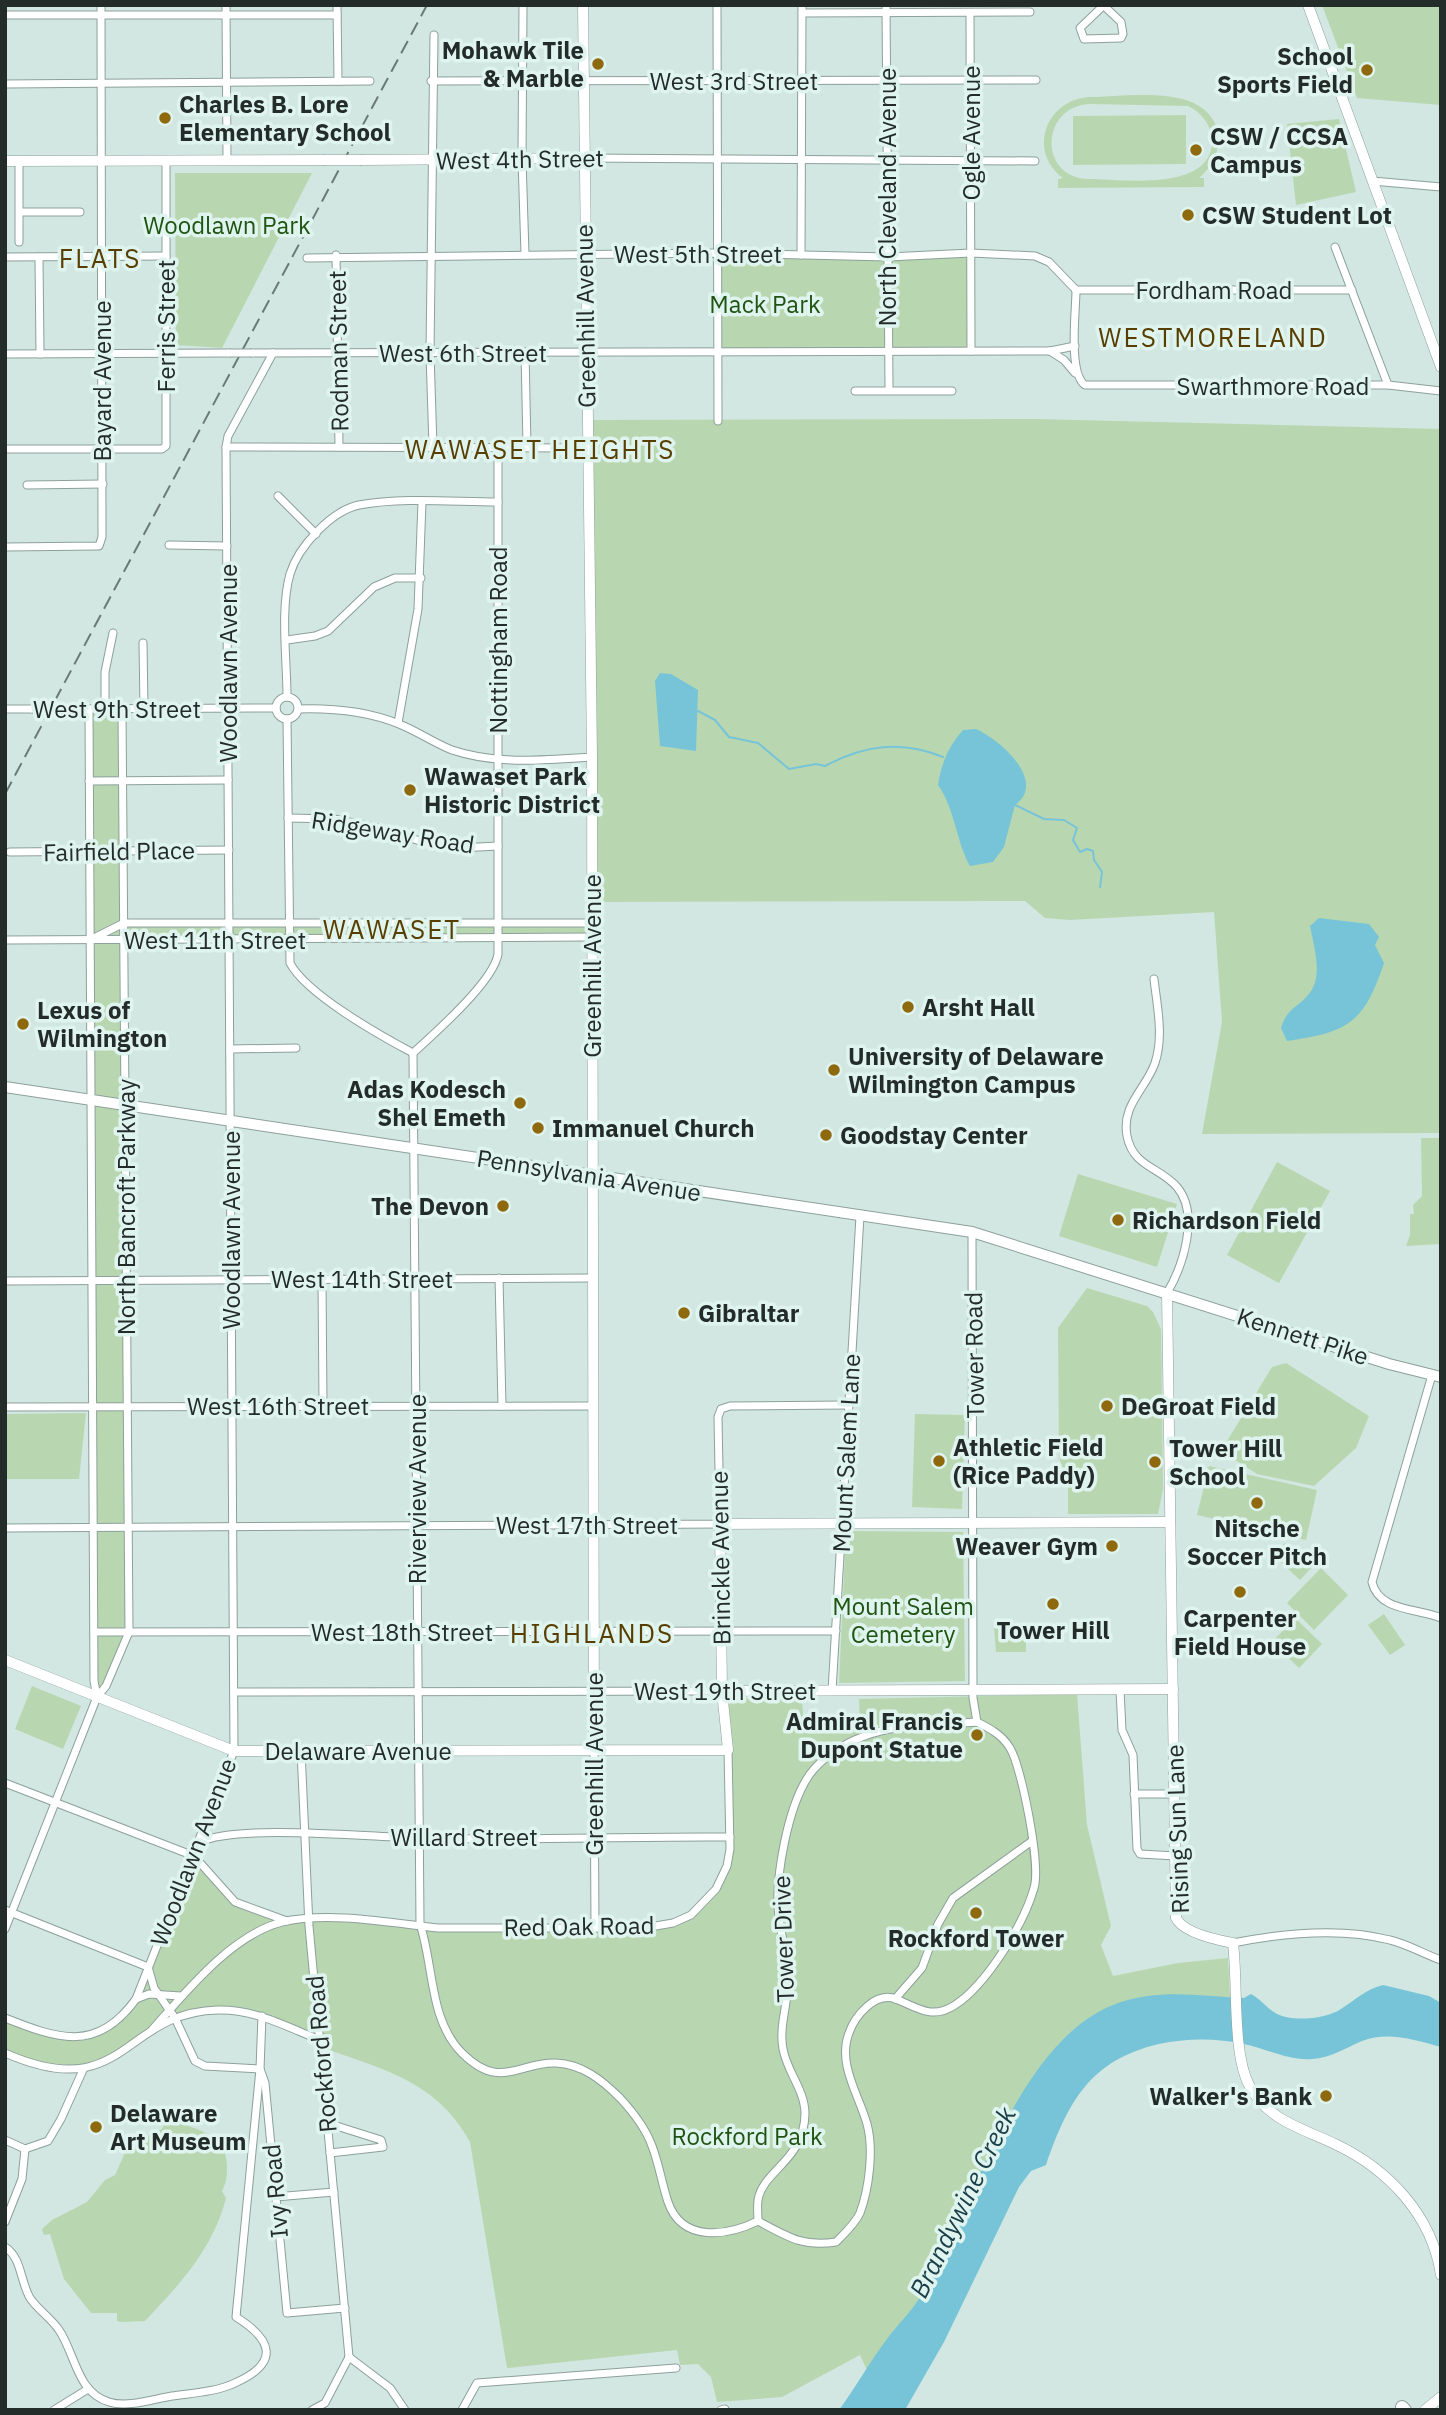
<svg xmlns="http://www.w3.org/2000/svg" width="1446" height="2415" font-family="'IBM Plex Sans',sans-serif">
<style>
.green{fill:#b8d7b1;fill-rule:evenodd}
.water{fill:#77c4d8}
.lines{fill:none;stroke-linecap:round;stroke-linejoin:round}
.stream{stroke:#77c4d8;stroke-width:2}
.street-casing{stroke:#8da09b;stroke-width:9}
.secondary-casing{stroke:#8da09b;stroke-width:11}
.primary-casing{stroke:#8da09b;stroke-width:12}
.highway-casing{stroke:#8da09b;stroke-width:14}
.street{stroke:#fff;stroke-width:7}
.secondary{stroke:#fff;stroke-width:10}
.primary{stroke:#fff;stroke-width:10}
.highway{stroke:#fff;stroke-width:12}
.rail{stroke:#6c7a76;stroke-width:2;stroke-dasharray:14 7;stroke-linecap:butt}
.street-bridge-casing{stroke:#8da09b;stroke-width:9;stroke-linecap:butt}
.secondary-bridge-casing{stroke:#8da09b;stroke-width:11;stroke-linecap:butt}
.street-bridge{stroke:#fff;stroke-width:7}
.secondary-bridge{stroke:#fff;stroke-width:10}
.poi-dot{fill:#8e690d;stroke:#dff4ee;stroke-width:2.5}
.labels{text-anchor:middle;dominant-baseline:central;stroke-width:7;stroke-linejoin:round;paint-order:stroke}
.poi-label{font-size:24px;font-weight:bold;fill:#242c2a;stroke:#dff4ee;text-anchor:start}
.street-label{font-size:24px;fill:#242c2a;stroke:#dff4ee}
.park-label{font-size:24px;fill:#205412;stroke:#dff4ee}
.neighbourhood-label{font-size:26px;letter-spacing:2px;fill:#583f00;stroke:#dff4ee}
.water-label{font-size:26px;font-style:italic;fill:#193e47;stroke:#dff4ee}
</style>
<rect width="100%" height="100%" fill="#d2e7e1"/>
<g class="green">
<path d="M1322,5H1441V105L1357,98Z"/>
<path d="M1090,97C1128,97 1211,82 1218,135C1220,152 1212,167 1199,178H1204V187L1058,188V179L1063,178C1027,151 1046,99 1090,97ZM1089,104L1188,106C1201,112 1211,124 1212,140C1213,193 1121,179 1087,179C1038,176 1041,107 1089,104Z"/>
<path d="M1186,115V164L1073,165V116Z"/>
<path d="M1339,119L1356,192L1296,205L1287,124Z"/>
<path d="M175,173H312L222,348L176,345Z"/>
<path d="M717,253L888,257L971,253V351L716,352Z"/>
<path d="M1036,419L1441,429V1133L1202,1134L1222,1022L1214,912L1070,920L1045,918L1025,901L590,902L593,420Z"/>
<path d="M89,709H122L124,923H592V937L124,941L129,1632L97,1697Z"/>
<path d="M1421,1138H1441V1244L1406,1246L1410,1235V1214H1414L1413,1205L1422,1196Z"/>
<path d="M1277,1162L1330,1191L1279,1283L1227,1255Z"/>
<path d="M1078,1174L1177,1204L1157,1267L1059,1236Z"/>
<path d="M1087,1288L1147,1306L1153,1312L1161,1329L1163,1489L1158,1514H1068V1480L1059,1458L1058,1328Z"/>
<path d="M1286,1363L1369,1416L1356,1448L1314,1486L1257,1474L1221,1451L1272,1367Z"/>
<path d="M86,1413L79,1479H5V1414Z"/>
<path d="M915,1414L965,1415L962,1509L912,1507Z"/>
<path d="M1209,1466L1317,1490L1306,1540L1197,1515Z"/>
<path d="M846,1531L963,1532L965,1681L839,1683Z"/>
<path d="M1285,1543L1312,1567L1300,1580L1273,1555Z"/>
<path d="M1321,1568L1348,1595L1314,1630L1287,1603Z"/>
<path d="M1384,1614L1405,1645L1390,1655L1368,1625Z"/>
<path d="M1295,1618L1322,1644L1299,1668L1272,1642Z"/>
<path d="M994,1627H1026V1652H996Z"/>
<path d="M32,1686L81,1706L63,1749L15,1729Z"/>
<path d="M1077,1694L1087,1825L1111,1926L1101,1945L1113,1976L1178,1963L1228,1958L1230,1997H1219L1010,2110L920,2298L867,2370L860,2355L782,2397L717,2402L711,2377L698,2364L680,2365L677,2350L507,2368L470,2142C438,2083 386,2070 326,2049L320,2040L232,2010L175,2018L169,2009L151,2031L112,2059L67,2070L5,2053V2018L49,2035L95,2033L131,2005L194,1856L229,1897L274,1918L428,1927L595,1928L673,1923L705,1903L729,1857L723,1698L802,1699L804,1731L860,1729L859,1699Z"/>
<path d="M167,2119C194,2129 226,2132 227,2165C227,2177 227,2181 222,2191L226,2198C213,2249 180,2284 145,2321L121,2322L117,2321V2313H91L64,2279L50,2234L44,2235L42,2229L52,2220L87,2202L105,2180L115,2175L128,2146L162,2129Z"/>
</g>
<g class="water">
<path d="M660,673L671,674L698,690L696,751L660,746L655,681Z"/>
<path d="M976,729C999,739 1048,781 1015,805L1004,847L993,862L970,866C956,841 955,809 938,785C942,762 948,747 963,730Z"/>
<path d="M1319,918L1369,924L1379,937L1375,945L1384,963C1364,1022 1350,1032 1287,1041L1281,1028C1288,1007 1295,1010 1308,995C1324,977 1314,948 1310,926Z"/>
<path d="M1383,1985L1429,1996L1441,2003V2047C1415,2040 1388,2031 1362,2041C1345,2048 1331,2058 1312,2059C1289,2061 1267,2049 1244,2044C1217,2038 1186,2038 1159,2044C1090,2060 1068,2102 1046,2165L1031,2171L1019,2187L944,2342L905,2410H839C856,2387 870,2361 887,2339C897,2325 911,2312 920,2297C971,2214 1015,2044 1113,2005C1156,1988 1198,1996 1244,1998L1251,1994C1261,1999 1267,2009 1277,2014C1293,2022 1326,2019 1341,2009C1357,1999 1364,1990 1383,1985Z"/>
</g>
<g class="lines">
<g class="stream">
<path d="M698,711L715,720L729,737L758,743L789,769L816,764L825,766C864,745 901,740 943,757"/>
<path d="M1015,805L1044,819L1064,820L1077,828L1073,840L1080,852L1087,849L1093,851L1094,860L1102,872L1100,887"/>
</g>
<g class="street-casing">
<g id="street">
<path d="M226,5L227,160"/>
<path d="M337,5L338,81"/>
<path d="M523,5L522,159L525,254"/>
<path d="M717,5L718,421"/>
<path d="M886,5L889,388"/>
<path d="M1103,5L1121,22L1123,34L1121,38L1084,39L1080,28L1103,6"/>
<path d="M802,13L1030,12"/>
<path d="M970,13L971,351"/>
<path d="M5,15H337"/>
<path d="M431,81L1036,80"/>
<path d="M5,84L370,81"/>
<path d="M584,158L1035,161"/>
<path d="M19,161V242"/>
<path d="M1372,181L1441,187"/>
<path d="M20,212H80"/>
<path d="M1335,247L1388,385"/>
<path d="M336,255L339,447"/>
<path d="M801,255L802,5"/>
<path d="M5,257L166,256"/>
<path d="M39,257L40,354"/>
<path d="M307,258L717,253L888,257L971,253L1035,256L1049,262L1076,290"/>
<path d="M1076,290C1076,311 1068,373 1085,385H1388L1441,391"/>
<path d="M1076,290H1352"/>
<path d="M1050,351L1064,360L1075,373"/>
<path d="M525,352L527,446"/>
<path d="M252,353L1050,351L1075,346"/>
<path d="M5,354L229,353"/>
<path d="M855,391H952"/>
<path d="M226,447L587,448"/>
<path d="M433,447L430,353L434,35"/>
<path d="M5,449H162L166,446V160"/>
<path d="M27,485L103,484"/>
<path d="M278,496L316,534"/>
<path d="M169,545L227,546"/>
<path d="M5,547L99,546L102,537L101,5"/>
<path d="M287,640L315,636L328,631L374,587L395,578H421"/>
<path d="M143,643L144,709"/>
<circle cx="287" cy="708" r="11"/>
<path d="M287,697C287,660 280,609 290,574C298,547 331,511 359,505C404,497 453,502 498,502"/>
<path d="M5,709H32"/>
<path d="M64,709L276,708"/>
<path d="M89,709L94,1681L97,1697"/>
<path d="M105,709V672L113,633"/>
<path d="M298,709C332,708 367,711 399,724C417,731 434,743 452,750C496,765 546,760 592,757"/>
<path d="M287,719L290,963C306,994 381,1036 413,1053"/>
<path d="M398,723L418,609L422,502"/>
<path d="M89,781L228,780"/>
<path d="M288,818L334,819L378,828L420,841L459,848L498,846"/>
<path d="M10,852L229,850"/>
<path d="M94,938L124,923H592"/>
<path d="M5,940L592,937"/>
<path d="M1154,979C1157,1006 1164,1036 1155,1063C1146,1089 1121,1105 1127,1136C1133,1167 1160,1167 1177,1187C1200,1214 1183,1266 1167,1293"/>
<path d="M230,1049L296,1048"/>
<path d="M413,1053L420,1924C434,1966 429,2020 462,2053C500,2091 518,2062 556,2063C582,2064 602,2080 620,2098C632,2111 646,2129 652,2146C659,2164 662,2184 668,2202C682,2243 727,2236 758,2221"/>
<path d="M413,1053C435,1033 494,981 498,954V446"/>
<path d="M972,1232L973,1698L977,1722"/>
<path d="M499,1278L502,1406"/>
<path d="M322,1279L323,1406"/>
<path d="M5,1281L592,1278"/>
<path d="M1432,1375L1372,1582C1379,1612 1418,1608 1441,1618"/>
<path d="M5,1407L593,1406"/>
<path d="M5,1528L720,1524L718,1417L721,1409L730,1406L849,1405"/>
<path d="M94,1632L836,1631"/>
<path d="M1120,1690L1122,1730L1133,1755L1137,1849L1140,1854L1176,1856"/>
<path d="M832,1691L860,1216"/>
<path d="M234,1692L722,1691"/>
<path d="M977,1722C991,1729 1002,1735 1010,1748C1022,1768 1041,1866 1034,1888C1024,1924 986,1985 955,2005C932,2020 918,2008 896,1999C875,1991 855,2016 849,2033C837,2064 859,2095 867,2124C874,2149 869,2189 860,2213C855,2224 844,2234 836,2242C802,2247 788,2237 758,2221C758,2215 757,2207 758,2200C763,2170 804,2161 805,2114C805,2090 787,2072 783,2049C778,2024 791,1996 788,1970C786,1952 781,1935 779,1917C774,1879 788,1805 810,1774C822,1758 843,1744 862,1737C897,1723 940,1725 977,1722Z"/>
<path d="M594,1750L595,1928"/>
<path d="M301,1751L309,1926L349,2357"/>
<path d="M5,1783L194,1856"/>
<path d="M1134,1794H1175"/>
<path d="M200,1842C236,1824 370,1837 416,1838C521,1841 625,1836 730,1837"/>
<path d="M194,1856L235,1902L287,1921"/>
<path d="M5,1910L148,1967L154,1988L175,2018L195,2061L205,2066L260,2069L265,2083L287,2313L345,2308"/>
<path d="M5,1929L97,1697L106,1686L129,1632L122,709"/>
<path d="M1233,1943C1283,1933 1340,1927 1390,1940C1407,1944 1424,1954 1441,1960"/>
<path d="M136,1999L149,1994L181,1996"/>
<path d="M895,1999L922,1968L938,1924L953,1898L1032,1841"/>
<path d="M5,2018C58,2039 97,2053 136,1999L234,1751L226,447L228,436L273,353"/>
<path d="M151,2031C185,1993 231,1935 282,1922C328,1911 392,1923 438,1928H644L673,1923L691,1915L716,1889L727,1866L730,1849L728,1750"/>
<path d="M5,2053C125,2106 122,2012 218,2010C255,2009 287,2027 320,2040"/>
<path d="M327,2123L381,2140L383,2147L330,2153"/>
<path d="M5,2140L25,2149L48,2141L61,2119L83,2070"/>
<path d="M275,2197L334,2192"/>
<path d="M5,2222L22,2179L25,2149"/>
<path d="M5,2247C22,2258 20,2281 30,2298C38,2310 51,2318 59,2330C75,2353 77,2393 109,2402C128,2408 153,2399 172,2396C192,2393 216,2392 235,2383C280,2363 273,2340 236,2317L260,2069L262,2016"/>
<path d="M349,2357L390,2388L405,2410"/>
<path d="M54,2410L88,2389"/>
<path d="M312,2410L325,2403L349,2357"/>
<path d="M462,2410L477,2383L676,2368"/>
<path d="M721,2410L725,2409"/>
</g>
</g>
<g class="secondary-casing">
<g id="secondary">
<path d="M583,5L592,757L594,1750"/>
<path d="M1308,5L1441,367"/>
<path d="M362,160L584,158"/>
<path d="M5,161L323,160"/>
<path d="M1167,1293L1176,1918C1183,1933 1217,1940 1233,1943C1238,1982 1232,2052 1249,2085C1267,2120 1301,2128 1335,2144C1388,2169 1432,2215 1441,2275"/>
<path d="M5,1660L234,1751L728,1750L722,1691L720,1524L1170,1522"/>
<path d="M722,1691L1173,1689"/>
<path d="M1425,2410L1441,2397"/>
</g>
</g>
<g class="primary-casing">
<path id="primary" d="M5,1087L972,1232L1389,1364L1441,1377"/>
</g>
<g class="highway-casing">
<path id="highway" d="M1402,2407L1405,2410"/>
</g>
<use href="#street" class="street"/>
<use href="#secondary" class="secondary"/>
<use href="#primary" class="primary"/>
<use href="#highway" class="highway"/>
<path class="rail" d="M5,794L427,5"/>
<g class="street-bridge-casing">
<g id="street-bridge">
<path d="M229,353H252"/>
<path d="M32,709H64"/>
</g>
</g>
<g class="secondary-bridge-casing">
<path id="secondary-bridge" d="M323,160H362"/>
</g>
<use href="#street-bridge" class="street-bridge"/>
<use href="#secondary-bridge" class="secondary-bridge"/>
</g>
<g class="poi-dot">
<circle cx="598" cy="64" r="7"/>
<circle cx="1367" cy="70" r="7"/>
<circle cx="165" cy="118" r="7"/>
<circle cx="1196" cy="150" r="7"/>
<circle cx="1188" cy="215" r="7"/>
<circle cx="410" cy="790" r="7"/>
<circle cx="908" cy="1007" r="7"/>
<circle cx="23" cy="1024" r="7"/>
<circle cx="834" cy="1070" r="7"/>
<circle cx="520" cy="1103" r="7"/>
<circle cx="538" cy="1128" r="7"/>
<circle cx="826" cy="1135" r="7"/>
<circle cx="503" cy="1206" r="7"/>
<circle cx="1118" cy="1220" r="7"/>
<circle cx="684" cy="1313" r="7"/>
<circle cx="1107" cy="1406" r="7"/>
<circle cx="939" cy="1461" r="7"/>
<circle cx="1155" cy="1462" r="7"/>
<circle cx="1257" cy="1503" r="7"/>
<circle cx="1112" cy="1546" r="7"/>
<circle cx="1240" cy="1592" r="7"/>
<circle cx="1053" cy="1604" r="7"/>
<circle cx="977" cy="1735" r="7"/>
<circle cx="976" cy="1913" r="7"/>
<circle cx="1326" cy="2096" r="7"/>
<circle cx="96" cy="2127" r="7"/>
</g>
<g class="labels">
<g class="poi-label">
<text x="584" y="50" text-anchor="end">Mohawk Tile<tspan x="584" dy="28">&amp; Marble</tspan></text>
<text x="1353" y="56" text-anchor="end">School<tspan x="1353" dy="28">Sports Field</tspan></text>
<text x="179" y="104">Charles B. Lore<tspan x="179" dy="28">Elementary School</tspan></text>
<text x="1210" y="136">CSW / CCSA<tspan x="1210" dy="28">Campus</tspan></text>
<text x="1202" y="215">CSW Student Lot</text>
<text x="424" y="776">Wawaset Park<tspan x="424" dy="28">Historic District</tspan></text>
<text x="922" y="1007">Arsht Hall</text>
<text x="37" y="1010">Lexus of<tspan x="37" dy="28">Wilmington</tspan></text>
<text x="848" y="1056">University of Delaware<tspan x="848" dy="28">Wilmington Campus</tspan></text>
<text x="506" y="1089" text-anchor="end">Adas Kodesch<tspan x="506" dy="28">Shel Emeth</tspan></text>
<text x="552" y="1128">Immanuel Church</text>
<text x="840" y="1135">Goodstay Center</text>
<text x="489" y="1206" text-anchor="end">The Devon</text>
<text x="1132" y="1220">Richardson Field</text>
<text x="698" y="1313">Gibraltar</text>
<text x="1121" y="1406">DeGroat Field</text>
<text x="953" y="1447">Athletic Field<tspan x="953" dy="28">(Rice Paddy)</tspan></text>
<text x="1169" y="1448">Tower Hill<tspan x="1169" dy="28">School</tspan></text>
<text x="1257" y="1528" text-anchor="middle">Nitsche<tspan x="1257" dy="28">Soccer Pitch</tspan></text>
<text x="1098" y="1546" text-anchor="end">Weaver Gym</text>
<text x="1240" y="1618" text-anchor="middle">Carpenter<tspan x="1240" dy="28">Field House</tspan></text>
<text x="1053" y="1630" text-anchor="middle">Tower Hill</text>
<text x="963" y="1721" text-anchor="end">Admiral Francis<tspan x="963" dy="28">Dupont Statue</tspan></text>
<text x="976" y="1938" text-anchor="middle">Rockford Tower</text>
<text x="1312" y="2096" text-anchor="end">Walker's Bank</text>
<text x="110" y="2113">Delaware<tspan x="110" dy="28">Art Museum</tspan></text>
</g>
<g class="street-label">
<text x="734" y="81">West 3rd Street</text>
<text transform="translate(971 133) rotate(-90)">Ogle Avenue</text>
<text transform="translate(520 159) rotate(-1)">West 4th Street</text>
<text transform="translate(887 197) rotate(-90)">North Cleveland Avenue</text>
<text x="698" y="254">West 5th Street</text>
<text x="1214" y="290">Fordham Road</text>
<text transform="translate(585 316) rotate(-91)">Greenhill Avenue</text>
<text transform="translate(166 326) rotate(-90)">Ferris Street</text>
<text transform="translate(338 351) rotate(-91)">Rodman Street</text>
<text x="463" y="353">West 6th Street</text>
<text transform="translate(102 381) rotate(-90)">Bayard Avenue</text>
<text x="1273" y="386">Swarthmore Road</text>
<text transform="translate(498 640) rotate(-90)">Nottingham Road</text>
<text transform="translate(228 663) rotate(-90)">Woodlawn Avenue</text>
<text x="117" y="709">West 9th Street</text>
<text transform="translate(393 832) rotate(9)">Ridgeway Road</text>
<text transform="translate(119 851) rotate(-1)">Fairfield Place</text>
<text x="215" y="940">West 11th Street</text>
<text transform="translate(592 966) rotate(-90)">Greenhill Avenue</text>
<text transform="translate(589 1175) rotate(9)">Pennsylvania Avenue</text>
<text transform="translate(126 1207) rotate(-90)">North Bancroft Parkway</text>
<text transform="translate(231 1230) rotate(-90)">Woodlawn Avenue</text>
<text x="362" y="1279">West 14th Street</text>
<text transform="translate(1303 1336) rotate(18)">Kennett Pike</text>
<text transform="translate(974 1355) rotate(-91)">Tower Road</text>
<text x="278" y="1406">West 16th Street</text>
<text transform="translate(846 1453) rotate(-87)">Mount Salem Lane</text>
<text transform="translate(417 1489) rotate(-90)">Riverview Avenue</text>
<text x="587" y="1525">West 17th Street</text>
<text transform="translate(720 1558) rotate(-91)">Brinckle Avenue</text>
<text x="402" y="1632">West 18th Street</text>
<text x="725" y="1691">West 19th Street</text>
<text x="358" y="1751">Delaware Avenue</text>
<text transform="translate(594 1764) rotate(-90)">Greenhill Avenue</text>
<text transform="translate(1177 1829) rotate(-92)">Rising Sun Lane</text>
<text x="464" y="1837">Willard Street</text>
<text transform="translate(193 1852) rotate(-69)">Woodlawn Avenue</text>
<text transform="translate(579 1926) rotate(-1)">Red Oak Road</text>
<text transform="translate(783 1939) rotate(-92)">Tower Drive</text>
<text transform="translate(321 2054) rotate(-95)">Rockford Road</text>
<text transform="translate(275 2191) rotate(-95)">Ivy Road</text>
</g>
<g class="park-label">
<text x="227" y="225">Woodlawn Park</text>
<text x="765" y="304">Mack Park</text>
<text x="903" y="1606">Mount Salem<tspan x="903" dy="28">Cemetery</tspan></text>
<text x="747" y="2136">Rockford Park</text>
</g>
<g class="neighbourhood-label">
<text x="100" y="258">FLATS</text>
<text x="1213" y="337">WESTMORELAND</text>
<text x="540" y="449">WAWASET HEIGHTS</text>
<text x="392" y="929">WAWASET</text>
<text x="592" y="1633">HIGHLANDS</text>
</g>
<g class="water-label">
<text transform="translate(962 2202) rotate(-64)">Brandywine Creek</text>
</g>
</g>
<rect width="1446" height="2415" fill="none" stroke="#242c2a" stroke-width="14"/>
</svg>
